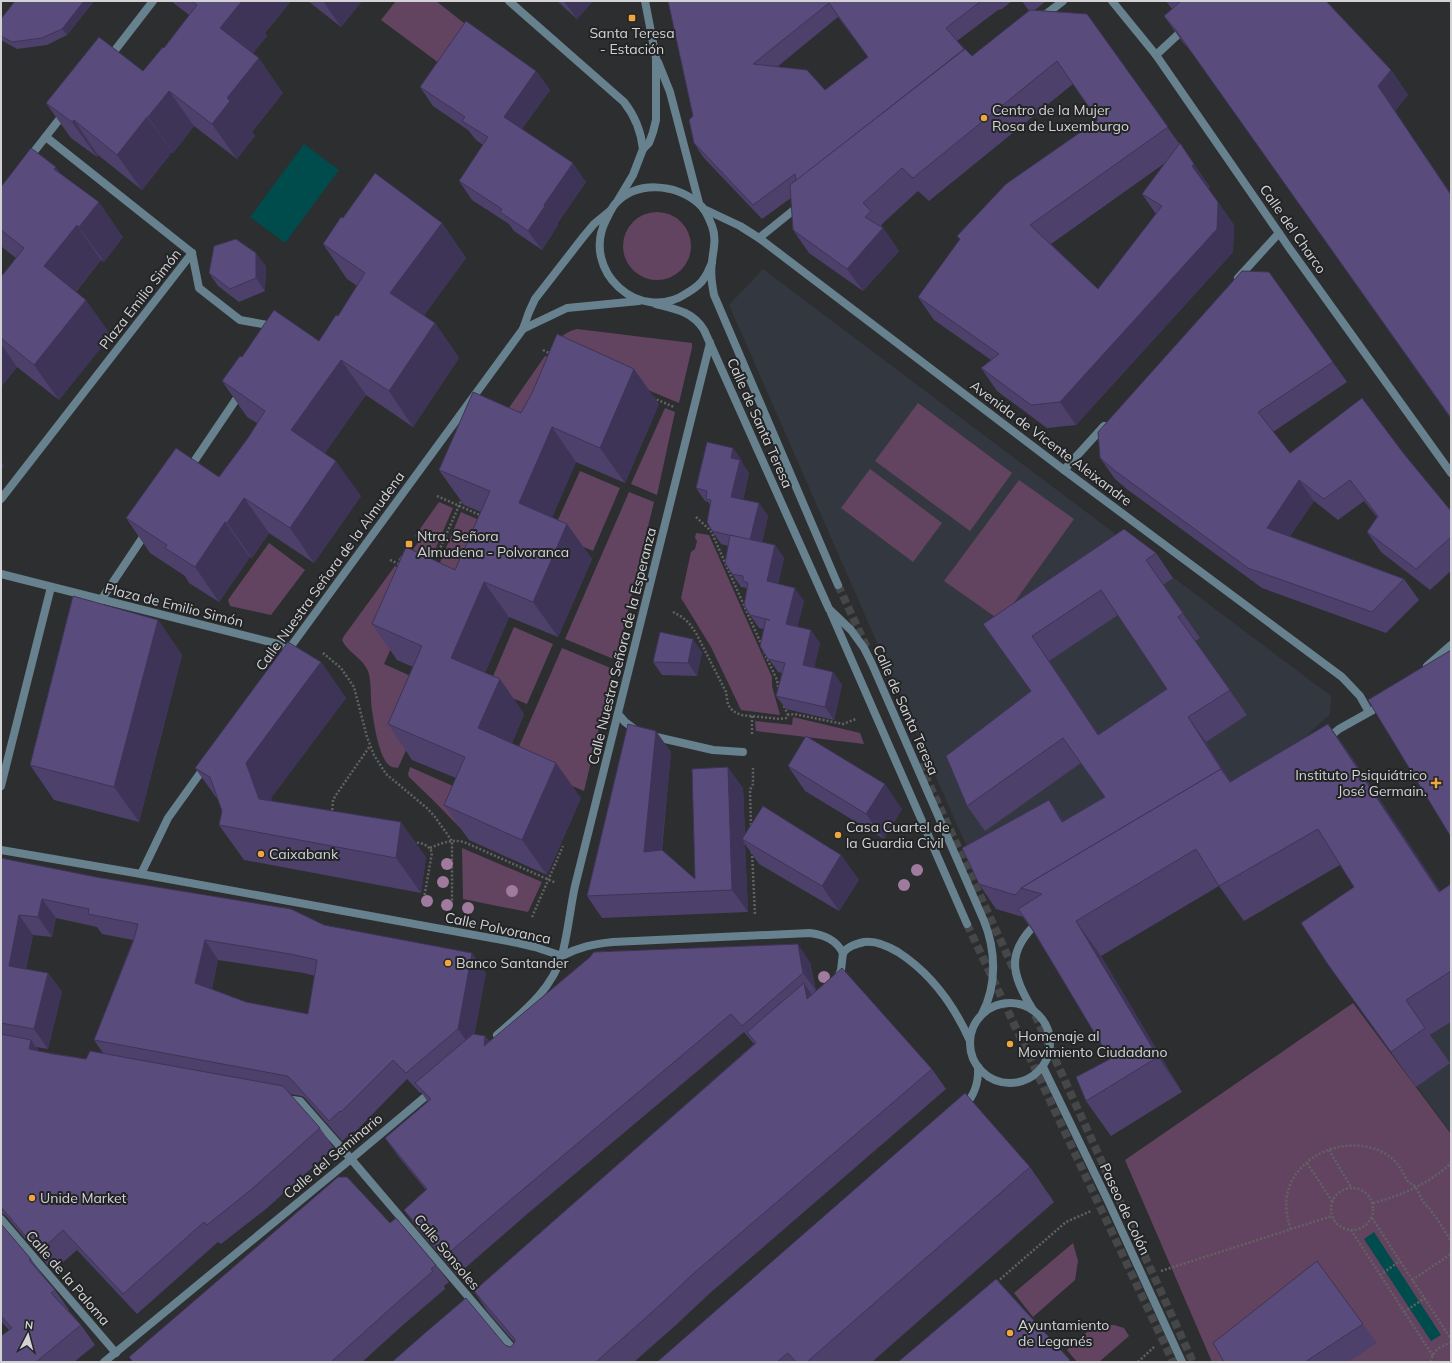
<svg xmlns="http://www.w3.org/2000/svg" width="1452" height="1363" font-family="Mulish,sans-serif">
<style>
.built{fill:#33373f}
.green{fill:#634460}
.water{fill:#004b4b}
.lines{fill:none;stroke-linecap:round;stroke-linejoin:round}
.minor-tunnel{stroke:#454749;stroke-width:8;stroke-dasharray:8 4;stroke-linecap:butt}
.path{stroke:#616264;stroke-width:2.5;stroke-dasharray:2 2;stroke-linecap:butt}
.pedestrian{stroke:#67828e;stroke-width:8}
.minor{stroke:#67828e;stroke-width:8}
.tree{fill:#a07b9d}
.wall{fill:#4d406b;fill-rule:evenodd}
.shaded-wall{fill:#3e3457}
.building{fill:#594b7c;stroke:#3e3457;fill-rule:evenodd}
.poi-dot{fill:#efa73d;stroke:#232426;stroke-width:1.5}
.labels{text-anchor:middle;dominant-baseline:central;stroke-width:4;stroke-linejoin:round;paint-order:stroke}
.poi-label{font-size:14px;fill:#d3d3d5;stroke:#232426;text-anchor:start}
.street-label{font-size:14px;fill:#d3d3d5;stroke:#232426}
</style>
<rect width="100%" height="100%" fill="#2c2e30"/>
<g class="built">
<path d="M763,269L1331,696L1330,714L1287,754L1016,915L996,909L957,825L729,305Z"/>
<path d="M1451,1022V1133L1395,1057Z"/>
</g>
<g class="green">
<path d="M396,1H436L474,31L447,69L381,20Z"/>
<circle cx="657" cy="246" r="34"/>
<path d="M577,329L692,343V348L679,403L550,349C557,339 565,332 577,329Z"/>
<path d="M545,356L574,369L544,436L502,418Z"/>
<path d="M918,403L1012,473L970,531L875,461Z"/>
<path d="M665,408L675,412L657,495L631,484Z"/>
<path d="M870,469L942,523L913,562L841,508Z"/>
<path d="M580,471L620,488L593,551L552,533Z"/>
<path d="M1019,480L1074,519L1001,621L944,581Z"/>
<path d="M629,492L654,502L616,660L565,639Z"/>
<path d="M439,502L453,508L425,573L398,560L401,556L406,559L420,540L415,536Z"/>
<path d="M461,512L502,530L473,594L434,577Z"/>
<path d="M696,533L709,535L772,677V686L780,715L741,710L711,647L681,598L691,552L695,549L697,541L695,538Z"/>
<path d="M269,543L305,570L271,615L230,606L228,600Z"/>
<path d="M395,566L422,579L384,664L435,687L398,768C396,767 394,768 392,767C379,762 374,723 372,710C370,697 372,683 368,671C363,658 347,652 342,640L344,636Z"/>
<path d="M514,627L553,644L527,704L488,688Z"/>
<path d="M562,648L613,669L584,791L513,760Z"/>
<path d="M793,717L860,733L864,744L756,731L755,721L792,725Z"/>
<path d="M410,767L480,798L465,833L435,802L409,777L408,774Z"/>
<path d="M462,848L542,882L528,912L463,899Z"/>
<path d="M1353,1003L1451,1134V1362H1212L1125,1160Z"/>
<path d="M1073,1243L1078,1261L1075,1280L1033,1317L1014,1293Z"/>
<path d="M1095,1325H1114L1124,1328L1129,1336L1099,1362H1077L1067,1350Z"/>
</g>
<g class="water">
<path d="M304,144L339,170L285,243L250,217Z"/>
<path d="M1374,1232L1441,1335L1431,1341L1364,1239Z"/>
</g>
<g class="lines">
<g class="minor-tunnel">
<path d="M838,585L867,648"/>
<path d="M920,764L1015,972"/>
<path d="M967,924L1173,1362"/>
<path d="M1030,1004L1193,1362"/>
</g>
<g class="path">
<path d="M543,350L551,354"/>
<path d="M653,398L674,407"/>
<path d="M437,496L482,516"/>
<path d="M696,517L711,531L762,646"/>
<path d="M390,560L401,565"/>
<path d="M434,562L462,499"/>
<path d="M673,612L682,617L689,623L696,633L726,692L728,705L733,711L741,715L780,719L786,718L788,715L794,714L843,724L856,719"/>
<path d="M764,652L777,680L779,692"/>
<path d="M323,653L341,668L354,687L367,737L374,755L386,774L428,809L435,817L452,841V903"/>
<path d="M784,706L788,715"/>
<path d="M752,716V735"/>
<path d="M332,814L333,800L338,792L370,746"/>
<path d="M751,825L750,790L753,784V768"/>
<path d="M413,842C421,843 429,844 432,853L424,898"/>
<path d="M430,848C442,843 451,839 464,842L556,883"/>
<path d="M752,852L755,915"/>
<path d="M532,917L563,846"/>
<path d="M1329,1150L1351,1187"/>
<path d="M1307,1163L1332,1201"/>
<circle cx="1352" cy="1209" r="21"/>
<path d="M1373,1203C1402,1195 1429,1184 1451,1163"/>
<path d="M1372,1218L1451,1339"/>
<path d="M1291,1229C1286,1215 1284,1199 1290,1185C1305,1149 1354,1135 1386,1154C1399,1162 1400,1169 1407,1180C1409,1184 1414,1184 1416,1188C1419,1192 1420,1197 1423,1201C1424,1204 1427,1206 1429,1208C1437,1218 1444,1230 1451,1241"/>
<path d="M1351,1230L1433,1356"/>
<path d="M1161,1271L1332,1216"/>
<path d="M1380,1275L1400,1261"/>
<path d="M1412,1280L1451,1254"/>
<path d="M997,1282L1066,1222L1091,1211"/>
<path d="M1404,1312L1425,1298"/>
<path d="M1138,1362L1154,1347"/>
<path d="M1431,1362C1432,1351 1441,1345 1451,1343"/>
</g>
<g class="pedestrian">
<path d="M1041,18L1063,1"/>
<path d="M1156,55L1185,28"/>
<path d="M46,137L192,253"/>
<path d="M704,209L740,226L759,238L1064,470L1342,677L1360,696L1369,712"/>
<path d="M759,238L800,205"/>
<path d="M192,253L199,288L240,320L273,326"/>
<path d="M1238,278L1279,233"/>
<path d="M189,469L241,392"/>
<path d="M1064,470L1104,426"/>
<path d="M1,499L192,253"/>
<path d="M95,599L101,600L147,531"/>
<path d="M1427,666L1451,645"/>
<path d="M1327,739L1339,729L1373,710"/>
<path d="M1033,1010C1011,974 1005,952 1039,921"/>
<path d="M1043,1067L1109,1203L1182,1362"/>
</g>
<g class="minor">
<path d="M509,1L624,102C635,116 641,131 643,149"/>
<path d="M1112,1L1156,55L1290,249L1451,473"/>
<path d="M109,58L153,1"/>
<path d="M658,62L670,92L699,203"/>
<path d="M29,158L65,112"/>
<path d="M618,200L633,175L643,149L649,143L653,132L656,120V58L645,1"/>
<path d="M712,263C709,268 708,273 705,277C701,284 694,289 687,293C640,325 580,271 606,220C609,214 611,209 615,204C637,180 675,184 698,203C705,208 709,218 712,226C717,239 713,250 712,262C710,273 712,285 714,295L838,585"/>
<path d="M656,304C676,309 693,312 704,330L829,609L851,630L864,648L872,664L984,921C996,950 997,986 982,1014"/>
<path d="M523,329L567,308L639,301"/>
<path d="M1,574L290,647"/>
<path d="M831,613L967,924"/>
<path d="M286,653L523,329L529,312L535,299L584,236L594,224L611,210"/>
<path d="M618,714L625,722L637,731"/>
<path d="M652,736L713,750L743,752"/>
<path d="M1,786L51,587"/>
<path d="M1,850L141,874L518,943L535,947L562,956C579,947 593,944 613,942L810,933C825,935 836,940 843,953"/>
<path d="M141,874L168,818L206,765"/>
<path d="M843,953C848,946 856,944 864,942C876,940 888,946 898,952C932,974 954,1005 970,1041"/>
<path d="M838,978L841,970L843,953"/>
<circle cx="1010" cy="1043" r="40"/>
<path d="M497,1035C522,1013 552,990 562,955C568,933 570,909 575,886L710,343"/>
<path d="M285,1099L300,1101L351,1159L524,1362"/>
<path d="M963,1108C974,1096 979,1084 978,1067"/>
<path d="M1,1219L116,1353"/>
<path d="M104,1362L351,1159L432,1091"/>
</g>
</g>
<g class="tree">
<circle cx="447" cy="864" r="6"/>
<circle cx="917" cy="870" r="6"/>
<circle cx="443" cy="882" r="6"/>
<circle cx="904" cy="885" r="6"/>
<circle cx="512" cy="891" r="6"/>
<circle cx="427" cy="901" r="6"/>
<circle cx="447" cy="905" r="6"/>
<circle cx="468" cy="908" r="6"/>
<circle cx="824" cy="977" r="6"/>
</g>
<g class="wall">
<path d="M15,1H94L67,35L47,45L17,49L1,40V19Z"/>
<path d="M171,1H291L265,33L267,36L253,53L283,93L252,132L255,136L237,159L194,126L173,153L172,152L142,190L98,155L97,157L71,138L46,103L143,71L164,48L189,15Z"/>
<path d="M308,1H362L341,27Z"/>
<path d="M557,1H593L577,19Z"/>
<path d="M668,1H1012L1002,9L998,10L957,41L972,56L1029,11L1022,1H1046L1035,10L1087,14L1210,187L1208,189L1234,225L1233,252L1076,425L1047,428L997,391L981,368L991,360L934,320L918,297L960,240L957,236L1098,120L1073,84L929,201L918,191L881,225L899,251L863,291L809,253L793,230L791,198L762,219L703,157L694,143L693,116ZM838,17L868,57L825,90L777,67ZM1165,163L1142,194L1156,214L1098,289L1051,244Z"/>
<path d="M1166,1H1326L1391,70L1408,95L1395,111L1451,194V419L1192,53L1181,40L1164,16L1172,9Z"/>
<path d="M536,71L550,90L522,129L586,182L557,224L558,225L542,250L514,231L509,224L472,200L459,181L483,145L476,140L468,130L433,106L420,87Z"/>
<path d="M60,173L123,237L104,262L101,260L76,292L111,335L59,400L17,367L1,387V277L16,258L3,248L1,245V187Z"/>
<path d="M343,218L442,223L466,258L424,315L435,323L459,358L413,427L366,395L324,453L361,496L314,563L269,533L252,558L250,557L219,602L189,583L185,576L150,553L126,518L219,477L248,438L257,423L247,417L222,381L242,357L319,341L338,316L357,286L347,279L323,244Z"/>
<path d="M266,266L265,291L239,302L218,286L209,273Z"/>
<path d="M1269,272L1347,382L1273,432L1290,453L1404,454L1451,511V571L1430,590L1381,552L1367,532L1377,517L1364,501L1338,520L1314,501L1290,536L1404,579L1419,600L1386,633L1262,588L1128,490L1115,479L1100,458Z"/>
<path d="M659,404L625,483L576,462L552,517L567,524L592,559L558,637L509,617L485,673L500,679L524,714L512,743L581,798L547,875L469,840L444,805L456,778L412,760L388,724L413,667L397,660L372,624L455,570L481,512L464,505L439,470L521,413Z"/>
<path d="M733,448L742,461V463L749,473L743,500L759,503L768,516L762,542L775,545L784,558L778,584L804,601L797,627L820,643L814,667L833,672L842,685L834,720L786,709L776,696L782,673L778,672L760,646L764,629L759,628L750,615L747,588L741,587L732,574L728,546L721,544L712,531L710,505L708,502L705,501L696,488Z"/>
<path d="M1156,553L1173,578L1163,585L1200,638L1195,641L1247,715L1206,742L1231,782L1328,724L1353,759L1440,891L1451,884V1022L1430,1035L1450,1063L1416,1087L1327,963L1354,887L1340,865L1244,921L1219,886L1101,956L1182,1092L1111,1136L1086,1101L1110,1059L1036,936L1023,917L996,909L979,884L1049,800L1064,821L1105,797L1081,763L985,831L967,806L1031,691L983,624ZM1118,615L1167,689L1099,735L1049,661Z"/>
<path d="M158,620L182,655L139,822L54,800L30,765Z"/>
<path d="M702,652L697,676L662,675L653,662Z"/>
<path d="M321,662L346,698L271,798L272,801L426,857L421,893L244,860L219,825L222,811L218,800L195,768Z"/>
<path d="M671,752L662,850L695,879L743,788L745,834L841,855L859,880L839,911L759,864L745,844L748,912L602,918L587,896Z"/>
<path d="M788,766L902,809L884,839L805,791Z"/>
<path d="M1,858L324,925L486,973L474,1034L485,1036L489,1041L810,962L816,991L932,1069L946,1089L709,1294L676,1325L634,1362H392L505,1345L510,1347L513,1345L514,1342L488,1312L474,1291L754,1044L744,1032L526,1215L457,1275L417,1228L404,1210L426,1190L398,1156L385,1138L428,1102L421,1092L420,1093L407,1079L355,1132L354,1131L342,1141L304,1097L301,1096L290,1094L320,1128L334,1148L266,1209L221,1244L218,1242L137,1314L77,1250L53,1271L5,1215L2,1214H1ZM56,918L97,927L102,934L133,940L94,1040L103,1053L86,1059L39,1051L36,1047L48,1049L62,992L48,973L26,969L33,935L52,937ZM218,960L304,973L315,976L308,1014L246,1002L212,989Z"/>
<path d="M1030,1167L1054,1202L872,1362H657Z"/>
<path d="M390,1223L436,1265L449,1282L444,1286L445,1289L403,1325L362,1362H133L129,1357Z"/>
<path d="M1,1224L31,1259L45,1278L55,1290L69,1310H68L81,1325L95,1345L74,1362H1L9,1330L1,1321Z"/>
<path d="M1363,1324L1377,1343L1348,1362H1224Z"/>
</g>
<g class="shaded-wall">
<path d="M84,1H94L67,35L62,29Z"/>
<path d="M242,1H291L265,33L267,36L245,63L220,28Z"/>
<path d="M323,1H362L341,27Z"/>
<path d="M564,1H593L577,19Z"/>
<path d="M259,58L283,93L252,132L255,136L237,159L212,124L227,98Z"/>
<path d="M1391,70L1408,95L1395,111L1451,194V195L1378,86Z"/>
<path d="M536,71L550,90L517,136L504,117Z"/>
<path d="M169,91L194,126L173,153L148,117Z"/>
<path d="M147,117L172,152L142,190L117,155Z"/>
<path d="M74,120L98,155L97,157L72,122Z"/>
<path d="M573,163L586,182L557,224L558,225L542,250L528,231L544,205Z"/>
<path d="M1194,164L1210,187L1208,189L1192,166Z"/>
<path d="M56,167L80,202L54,169Z"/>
<path d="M99,202L123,237L104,262L79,227Z"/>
<path d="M1218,202L1234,225L1233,252L1076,425L1060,402Z"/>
<path d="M442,223L466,258L415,328L390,293Z"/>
<path d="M77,225L101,260L68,301L44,266Z"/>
<path d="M883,228L899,251L863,291L847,269Z"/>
<path d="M256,253L266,266L265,291L256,278Z"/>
<path d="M86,300L111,335L59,400L34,365Z"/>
<path d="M435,323L459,358L413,427L389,391Z"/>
<path d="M1,344L17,367L1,387Z"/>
<path d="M341,360L366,395L316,466L291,430Z"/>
<path d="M634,369L659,404L625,483L600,448Z"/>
<path d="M552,427L576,462L543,539L519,503Z"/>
<path d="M733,448L742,461V463L749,473L740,510L731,497V458Z"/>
<path d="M1,461L4,466L1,470Z"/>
<path d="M336,461L361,496L314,563L290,528Z"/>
<path d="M1299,480L1314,501L1281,548L1267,528Z"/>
<path d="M244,498L269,533L252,558L227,523Z"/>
<path d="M759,503L768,516L760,553L750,540Z"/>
<path d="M225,522L250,557L219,602L195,567Z"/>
<path d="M567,524L592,559L558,637L533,602Z"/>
<path d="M775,545L784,558L776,594L767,581Z"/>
<path d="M484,582L509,617L476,694L451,658Z"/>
<path d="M795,588L804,601L795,637L786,624Z"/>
<path d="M158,620L182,655L139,822L114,787Z"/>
<path d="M811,630L820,643L812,678L803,665Z"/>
<path d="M1032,636L1049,661L1116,760L1098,735Z"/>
<path d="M693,639L702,652L697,676L688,663Z"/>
<path d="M321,662L346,698L271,798L284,834L259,799L246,763Z"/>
<path d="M833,672L842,685L834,720L825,707Z"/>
<path d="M500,679L524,714L503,764L478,728Z"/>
<path d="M1188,717L1206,742L1240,795L1222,770Z"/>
<path d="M1328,724L1353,759L1451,907L1439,892Z"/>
<path d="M656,731L671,752L659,874L644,852Z"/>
<path d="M556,763L581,798L547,875L522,840Z"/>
<path d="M728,767L743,788L745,841L742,839L745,844L748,912L732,890Z"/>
<path d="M885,784L902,809L884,839L866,814Z"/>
<path d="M1049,800L1067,825L1062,822Z"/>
<path d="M401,822L426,857L421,893L396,858Z"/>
<path d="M841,855L859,880L839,911L822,886Z"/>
<path d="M42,899L56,918L52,937L38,917Z"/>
<path d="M19,915L33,935L22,986L9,966Z"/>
<path d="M1076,921L1101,956L1182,1092L1158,1057Z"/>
<path d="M205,940L218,960L209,1003L195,983Z"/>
<path d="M798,944L810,962L816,991L803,973Z"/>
<path d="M472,953L486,973L472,1049L458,1029Z"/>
<path d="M48,973L62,992L48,1049L34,1029Z"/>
<path d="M804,983L818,1004L807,999Z"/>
<path d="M485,1036L497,1054L484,1046Z"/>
<path d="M31,1040L45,1060L29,1049Z"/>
</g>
<g class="building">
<path d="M15,1H84L62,29L42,38L12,42L1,36V19Z"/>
<path d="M191,1H242L220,28L259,58L227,98L230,101L212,124L169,91L148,117H147L117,155L74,120L72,122L46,103L99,37L143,71L163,47L164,48L197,5Z"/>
<path d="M668,1H981L946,28L964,49L796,181L795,174L753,205L694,143L689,120L693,116ZM829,3L868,57L825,90L807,70L753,64Z"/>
<path d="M1181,1H1326L1391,70L1378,86L1451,195V418L1175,29L1164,16Z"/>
<path d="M1030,10L1087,14L1168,127L1030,225L1098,289L1162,206L1142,194L1180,143L1194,164L1192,166L1218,202L1217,229L1060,402L1031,405L981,368L999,354L918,297L960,239L957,236L1006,184L1098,120L1057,61L913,178L902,168L863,203L871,211L865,217L883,228L847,269L793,230L790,185L965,49L972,56Z"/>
<path d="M466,21L536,71L504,117L573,163L544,205L545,206L528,231L500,212L502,209L459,181L488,137L462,121L465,117L420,87Z"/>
<path d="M31,148L56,167L54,169L99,202L79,227L77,225L44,266L86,300L34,365L1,338V277L24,248L1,230V187Z"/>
<path d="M375,173L442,223L390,293L435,323L389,391L341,360L291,430L336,461L290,528L244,498L227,523L225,522L195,567L165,548L167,545L126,518L176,448L219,477L248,438L265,411L222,381L240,356L242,357L274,310L319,341L336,315L338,316L365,273L323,244L341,217L343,218Z"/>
<path d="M236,239L256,253V278L230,289L209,273L214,246Z"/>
<path d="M1242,271L1269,272L1333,362L1258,412L1290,453L1362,398L1404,454L1451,511V537L1416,569L1367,532L1378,516L1350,480L1324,499L1299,480L1267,528L1404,579L1372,612L1248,568L1114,470L1100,458L1098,432Z"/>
<path d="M557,334L634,369L600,448L552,427L519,503L567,524L533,602L484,582L451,658L500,679L478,728L556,763L522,840L444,805L465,757L388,724L422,646L372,624L406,547L455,570L490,491L439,470L473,392L521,413L532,393Z"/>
<path d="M707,442L733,448L731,458L740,460L731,497L759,503L750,540L712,531L707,522L711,500L706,499L707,491L696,488Z"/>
<path d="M1124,529L1156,553L1146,560L1183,613L1178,617L1230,690L1188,717L1222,770L1221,769L1021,888V889L1015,895L979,884L962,848L1049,800L1062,822L1105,797L1063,738L967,806L946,756L1031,691L983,624ZM1101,590L1167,689L1098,735L1032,636Z"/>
<path d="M730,535L775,545L767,581L795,588L786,624L811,630L803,665L833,672L825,707L776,696L785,663L768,659L760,646L766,619L770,620L750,615L744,605L748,583L743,581V576L732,574L725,563Z"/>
<path d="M73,596L158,620L114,787L30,765Z"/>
<path d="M660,632L693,639L688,663L653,662Z"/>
<path d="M288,642L321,662L246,763L259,799L401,822L396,858L219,825L222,811L210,777L195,768Z"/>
<path d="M1451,650V720L1450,721L1451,722V837L1368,700Z"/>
<path d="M628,724L656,731L644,852L662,850L695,879L692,769L728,767L732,890L587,896Z"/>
<path d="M1328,724L1439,892L1451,884V971L1406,1000L1425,1028L1391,1052L1327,963L1301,923L1354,887L1318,829L1219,886L1196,849L1076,921L1158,1057L1086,1101L1076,1077L1110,1059L1033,930L1018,909L1042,894L1021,888L1221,769L1230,782Z"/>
<path d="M806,736L885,784L866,814L788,766Z"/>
<path d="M763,806L841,855L822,886L742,839Z"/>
<path d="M1,858L96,877L291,909L324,925L472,953L458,1029L406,1073L393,1060L341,1112L340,1111L329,1121L290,1078L287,1076L94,1040L133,942L138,924L88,914L89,909L42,899L38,917L19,915L9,966L48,973L34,1029L1,1023ZM205,940L290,954L317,960L308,1014L246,1002L195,983Z"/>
<path d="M798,944L803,973L742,1026L731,1014L514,1197L444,1257L404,1210L427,1189L385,1138L431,1099L415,1083L473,1034L485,1036L484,1046L590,957L594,952Z"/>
<path d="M842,968L932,1069L694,1273L661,1304L596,1362H392L425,1333L466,1298L505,1345L510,1347L513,1345L515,1341L514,1338L474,1291L756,1043L747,1032L804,983L807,999Z"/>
<path d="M1,1034L31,1040L29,1049L53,1054L86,1059L90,1051L283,1086L320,1128L252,1189L207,1225L204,1222L123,1294L63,1230L39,1252L1,1207Z"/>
<path d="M965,1093L1030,1167L807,1362H796L788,1353L777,1362H657Z"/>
<path d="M338,1177H347L390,1223L396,1218L436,1265L431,1269L433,1271L391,1308L331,1362H133L129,1357Z"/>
<path d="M1,1224L31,1259L29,1260L55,1290L51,1293L81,1325L36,1362H1V1336L12,1328L1,1316Z"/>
<path d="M1317,1261L1363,1324L1305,1362H1224L1213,1343Z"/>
<path d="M996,1279L1070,1360L1068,1362H898Z"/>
</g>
<g class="poi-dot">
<rect x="628" y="14" width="8" height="8" rx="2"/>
<circle cx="984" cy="118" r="4"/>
<rect x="405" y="540" width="8" height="8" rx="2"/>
<path d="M1434 777h4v4h4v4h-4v4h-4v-4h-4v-4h4z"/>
<circle cx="838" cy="835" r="4"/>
<circle cx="261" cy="854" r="4"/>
<circle cx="448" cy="963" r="4"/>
<circle cx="1010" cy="1044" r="4"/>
<circle cx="32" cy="1198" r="4"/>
<circle cx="1010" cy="1333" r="4"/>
</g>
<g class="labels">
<g class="poi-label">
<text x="632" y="33" text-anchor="middle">Santa Teresa<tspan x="632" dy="16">- Estación</tspan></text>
<text x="992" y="110">Centro de la Mujer<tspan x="992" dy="16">Rosa de Luxemburgo</tspan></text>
<text x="417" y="536">Ntra. Señora<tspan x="417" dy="16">Almudena - Polvoranca</tspan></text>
<text x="1427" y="775" text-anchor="end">Instituto Psiquiátrico<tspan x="1427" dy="16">José Germain.</tspan></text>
<text x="846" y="827">Casa Cuartel de<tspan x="846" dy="16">la Guardia Civil</tspan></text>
<text x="269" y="854">Caixabank</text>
<text x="456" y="963">Banco Santander</text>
<text x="1018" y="1036">Homenaje al<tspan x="1018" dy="16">Movimiento Ciudadano</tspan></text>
<text x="40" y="1198">Unide Market</text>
<text x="1018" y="1325">Ayuntamiento<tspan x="1018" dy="16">de Leganés</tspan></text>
</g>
<g class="street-label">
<text transform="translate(1293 229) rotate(55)">Calle del Charco</text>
<text transform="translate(140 299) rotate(-52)">Plaza Emilio Simón</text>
<text transform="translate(760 423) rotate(66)">Calle de Santa Teresa</text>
<text transform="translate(1051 443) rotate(37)">Avenida de Vicente Aleixandre</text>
<text transform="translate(330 571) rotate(-54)">Calle Nuestra Señora de la Almudena</text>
<text transform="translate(174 605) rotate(14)">Plaza de Emilio Simón</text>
<text transform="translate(622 646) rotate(-76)">Calle Nuestra Señora de la Esperanza</text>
<text transform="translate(906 710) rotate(66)">Calle de Santa Teresa</text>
<text transform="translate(498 928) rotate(12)">Calle Polvoranca</text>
<text transform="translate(333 1156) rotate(-40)">Calle del Seminario</text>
<text transform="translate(1125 1209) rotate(65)">Paseo de Colón</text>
<text transform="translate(447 1252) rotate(50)">Calle Sonsoles</text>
<text transform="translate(68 1278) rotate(49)">Calle de la Paloma</text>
</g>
</g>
<rect width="1452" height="1363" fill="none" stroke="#d3d3d5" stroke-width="4"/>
<g transform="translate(28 1335) rotate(6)" stroke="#232426" stroke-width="3" paint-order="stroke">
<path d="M0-3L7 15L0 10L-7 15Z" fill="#d3d3d5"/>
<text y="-6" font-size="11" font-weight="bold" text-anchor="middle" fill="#d3d3d5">N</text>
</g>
</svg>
